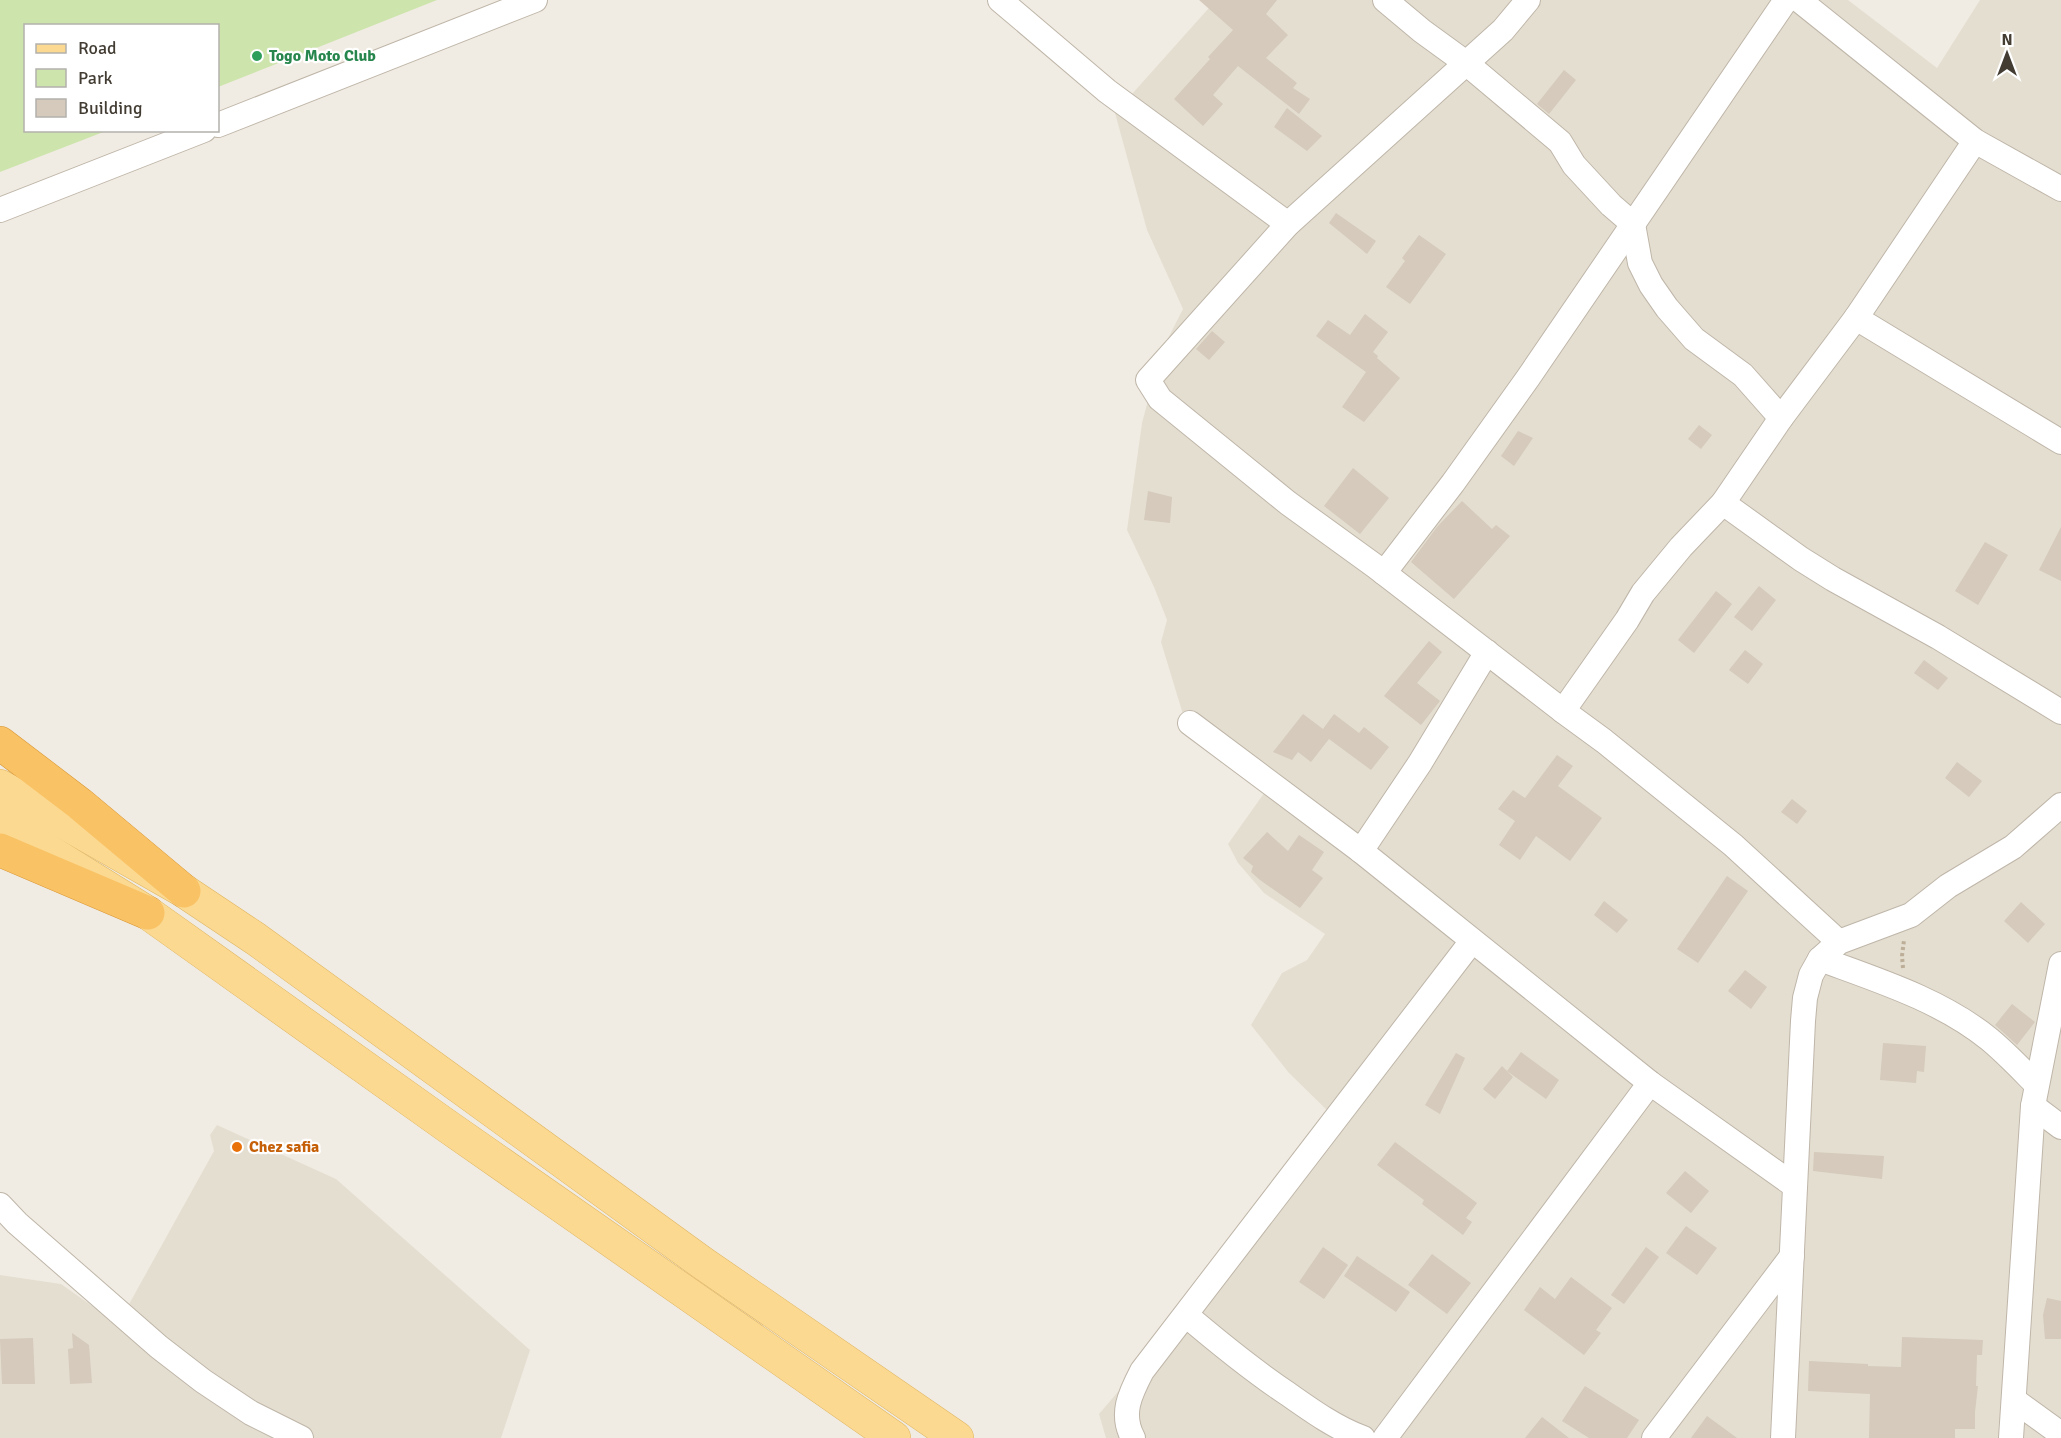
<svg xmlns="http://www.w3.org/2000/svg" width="2061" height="1438" font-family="Signika,sans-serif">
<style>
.residential{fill:#e4ded1}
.green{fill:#cde4ac}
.building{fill:#d5cabb}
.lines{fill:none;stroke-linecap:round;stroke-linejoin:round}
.street-casing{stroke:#bfb6a9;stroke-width:26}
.primary-casing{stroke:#dfb562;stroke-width:34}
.highway-casing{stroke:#d79636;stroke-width:34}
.path{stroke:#bdae97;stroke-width:4;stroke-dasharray:3 3;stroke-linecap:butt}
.street{stroke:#fff;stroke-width:24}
.primary{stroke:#fbd991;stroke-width:33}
.highway{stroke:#f9c265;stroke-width:33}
.leisure-dot{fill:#2e9e5b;stroke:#fff;stroke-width:2}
.food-dot{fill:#e8710a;stroke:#fff;stroke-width:2}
.labels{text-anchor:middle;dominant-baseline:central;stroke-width:4.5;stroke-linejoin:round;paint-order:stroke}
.leisure-label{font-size:16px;font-weight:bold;fill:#27864d;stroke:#fff;text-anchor:start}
.food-label{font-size:16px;font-weight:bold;fill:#c56008;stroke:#fff;text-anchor:start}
</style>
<rect width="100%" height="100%" fill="#f1ece3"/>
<g class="residential">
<path d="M1216,0H1848L1937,68L1980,0H2061V1438H1106L1099,1414L1140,1366L1333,1116L1289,1073L1251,1025L1282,973L1307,960L1325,934L1264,893L1238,863L1228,844L1267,789L1189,734L1161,642L1167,620L1154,587L1127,530L1142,423L1161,352L1183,309L1147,230L1115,113Z"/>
<path d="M217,1125L336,1179L530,1350L501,1438H0V1275L61,1284L118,1324L214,1151L210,1135Z"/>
</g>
<path class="green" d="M0,0H437L218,87V26H26V130L106,131L0,172Z"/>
<g class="building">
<path d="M1199,0H1277L1266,14L1288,35L1266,58L1297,83L1293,88L1310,99L1299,114L1238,66L1213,95L1223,104L1203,126L1174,99L1210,59L1208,57L1233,30Z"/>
<path d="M1564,70L1576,80L1549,114L1537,104Z"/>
<path d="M1287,108L1322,136L1307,151L1274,127Z"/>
<path d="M1336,213L1376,241L1367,254L1329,223Z"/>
<path d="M1419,235L1446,254L1410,304L1386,287L1405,261L1402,258Z"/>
<path d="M1365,314L1388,332L1373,352L1378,356L1377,358L1400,378L1364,422L1342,407L1366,372L1316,336L1328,320L1350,335Z"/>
<path d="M1212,331L1225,342L1209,360L1196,349Z"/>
<path d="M1699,425L1712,435L1701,449L1688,439Z"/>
<path d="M1518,431L1533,438L1514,466L1501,456Z"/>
<path d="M1353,468L1389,498L1360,534L1324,506Z"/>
<path d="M1148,491L1172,497L1170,523L1144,520Z"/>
<path d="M1462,501L1492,529L1496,525L1510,536L1454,599L1411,562L1437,527Z"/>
<path d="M2061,527V581L2039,570Z"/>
<path d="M1985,542L2008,555L1978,605L1955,591Z"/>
<path d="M1759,586L1776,600L1752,631L1734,617Z"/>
<path d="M1716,591L1732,604L1694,653L1678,640Z"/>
<path d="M1429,641L1442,652L1417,683L1440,701L1421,725L1384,696Z"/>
<path d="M1745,650L1763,664L1748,684L1729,670Z"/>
<path d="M1924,660L1948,678L1938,690L1914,673Z"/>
<path d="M1303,714L1323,729L1334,714L1359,733L1364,727L1389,747L1371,770L1329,739L1311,762L1298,752L1292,760L1273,752Z"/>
<path d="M1557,755L1573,766L1558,786L1602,818L1570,861L1536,836L1520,860L1499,845L1515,821L1498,809L1513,790L1525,798Z"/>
<path d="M1957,762L1982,781L1969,797L1945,778Z"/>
<path d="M1792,799L1807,811L1797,824L1781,812Z"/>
<path d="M1267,832L1288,851L1299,835L1324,852L1312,870L1323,878L1300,908L1260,880L1251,872L1253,866L1243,858Z"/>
<path d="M1727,876L1748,891L1698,963L1677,949Z"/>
<path d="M1604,901L1628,920L1617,933L1594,915Z"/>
<path d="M2021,902L2045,924L2028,943L2004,921Z"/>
<path d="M1745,970L1767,987L1751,1009L1728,991Z"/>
<path d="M2012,1004L2035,1022L2017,1045L1995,1025Z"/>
<path d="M1883,1043L1926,1046L1924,1072L1917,1071L1916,1083L1880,1080Z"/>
<path d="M1521,1052L1559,1080L1546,1099L1507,1071Z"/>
<path d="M1456,1053L1465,1058L1440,1114L1425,1105Z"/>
<path d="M1502,1066L1513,1077L1495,1099L1483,1089Z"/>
<path d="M1395,1142L1477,1203L1466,1218L1472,1222L1463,1235L1422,1204L1424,1200L1377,1165Z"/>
<path d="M1814,1152L1884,1156L1882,1179L1813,1171Z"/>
<path d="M1685,1171L1709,1191L1691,1213L1666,1193Z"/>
<path d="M1686,1226L1717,1248L1697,1275L1666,1253Z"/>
<path d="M1323,1247L1348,1265L1324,1299L1299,1282Z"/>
<path d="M1646,1247L1659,1257L1624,1304L1611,1295Z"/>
<path d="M1432,1254L1471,1283L1447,1314L1408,1285Z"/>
<path d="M1357,1256L1410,1292L1396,1312L1344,1276Z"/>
<path d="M1571,1277L1612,1308L1596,1330L1601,1333L1584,1355L1524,1310L1540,1287L1555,1299Z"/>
<path d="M2047,1298L2061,1301V1339H2045L2043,1315Z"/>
<path d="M72,1333L89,1345L92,1383L70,1384L68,1349L73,1348Z"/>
<path d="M1902,1337L1983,1340L1982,1355H1977L1976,1386H1978L1975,1412V1429H1955V1438H1869L1870,1394L1808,1391L1809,1361L1868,1364V1366L1901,1367Z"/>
<path d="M33,1338L35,1384H2L0,1339Z"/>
<path d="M1585,1386L1639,1420L1627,1438H1589L1562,1421Z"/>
<path d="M1707,1416L1737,1438H1691Z"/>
<path d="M1542,1417L1569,1438H1525Z"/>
</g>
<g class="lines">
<g class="street-casing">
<g id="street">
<path d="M1000,0L1107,91L1288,224"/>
<path d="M1385,0L1422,31L1466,63L1560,142L1574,165L1611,205L1633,224L1640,263L1651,285L1667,308L1694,339L1743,375L1781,418"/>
<path d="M1528,0L1503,30L1288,224L1148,380L1160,399L1288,503L1375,566L1563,711L1604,741L1733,845L1839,942"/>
<path d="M1799,0L1975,141L2061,189"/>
<path d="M218,125L535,0"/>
<path d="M0,210L204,130"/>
<path d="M1856,318L2061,442"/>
<path d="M1723,503L1801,559L1833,579L1938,637L2061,712"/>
<path d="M1384,573L1453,483L1528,378L1786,0"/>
<path d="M1563,711L1627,620L1643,593L1681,547L1723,503L1781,418L1856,318L1975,141"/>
<path d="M1190,723L1361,851L1650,1083L1795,1186"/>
<path d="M1361,851L1420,763L1487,652"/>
<path d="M1820,959C1877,980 1941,1000 1989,1039C2006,1053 2021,1069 2036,1084"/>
<path d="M2033,1106L2061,1127"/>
<path d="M0,1205L17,1223L159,1347L203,1381L251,1413L301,1438"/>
<path d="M1186,1315C1219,1343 1252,1370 1288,1394C1312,1411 1336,1428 1363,1438"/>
<path d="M2014,1400L2061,1434"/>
<path d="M1133,1438C1120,1414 1130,1394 1142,1371L1472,941"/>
<path d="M1385,1438L1650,1083"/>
<path d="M1654,1438L1792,1256"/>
<path d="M1783,1438L1803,1021L1805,998L1811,975L1820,959L1839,942L1911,915L1948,886L2013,847L2061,805"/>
<path d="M2011,1438L2033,1106L2061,964"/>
</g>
</g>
<g class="primary-casing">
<g id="primary">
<path d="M0,786L184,891L256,939L704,1264L957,1438"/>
<path d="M0,821L148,913L447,1126L894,1438"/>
</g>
</g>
<g class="highway-casing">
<g id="highway">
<path d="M0,743L80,804L184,891"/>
<path d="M0,850L148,913"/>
</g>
</g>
<path class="path" d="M1903,968L1902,956L1904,940"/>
<use href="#street" class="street"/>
<use href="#primary" class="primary"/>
<use href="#highway" class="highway"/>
</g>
<circle class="leisure-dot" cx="257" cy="56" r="6"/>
<circle class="food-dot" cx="237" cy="1147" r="6"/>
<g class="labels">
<g class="leisure-label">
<text x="269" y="56">Togo Moto Club</text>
</g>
<g class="food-label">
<text x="249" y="1147">Chez safia</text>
</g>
</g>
<rect x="24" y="24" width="195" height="108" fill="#ffffff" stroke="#b3b1ad" stroke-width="1.5"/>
<rect x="36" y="44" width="30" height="9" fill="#fbd991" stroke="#b3b1ad" stroke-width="1.5"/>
<text x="78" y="54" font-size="18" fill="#423c33">Road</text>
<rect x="36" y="69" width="30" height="18" fill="#cde4ac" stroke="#b3b1ad" stroke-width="1.5"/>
<text x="78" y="84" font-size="18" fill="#423c33">Park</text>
<rect x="36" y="99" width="30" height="18" fill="#d5cabb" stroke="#b3b1ad" stroke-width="1.5"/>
<text x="78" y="114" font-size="18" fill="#423c33">Building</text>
<g transform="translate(2007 54)" stroke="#ffffff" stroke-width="4.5" paint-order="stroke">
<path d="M0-4.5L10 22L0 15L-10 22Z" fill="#423c33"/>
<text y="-9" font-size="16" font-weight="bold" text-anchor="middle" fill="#423c33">N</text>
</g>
</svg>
